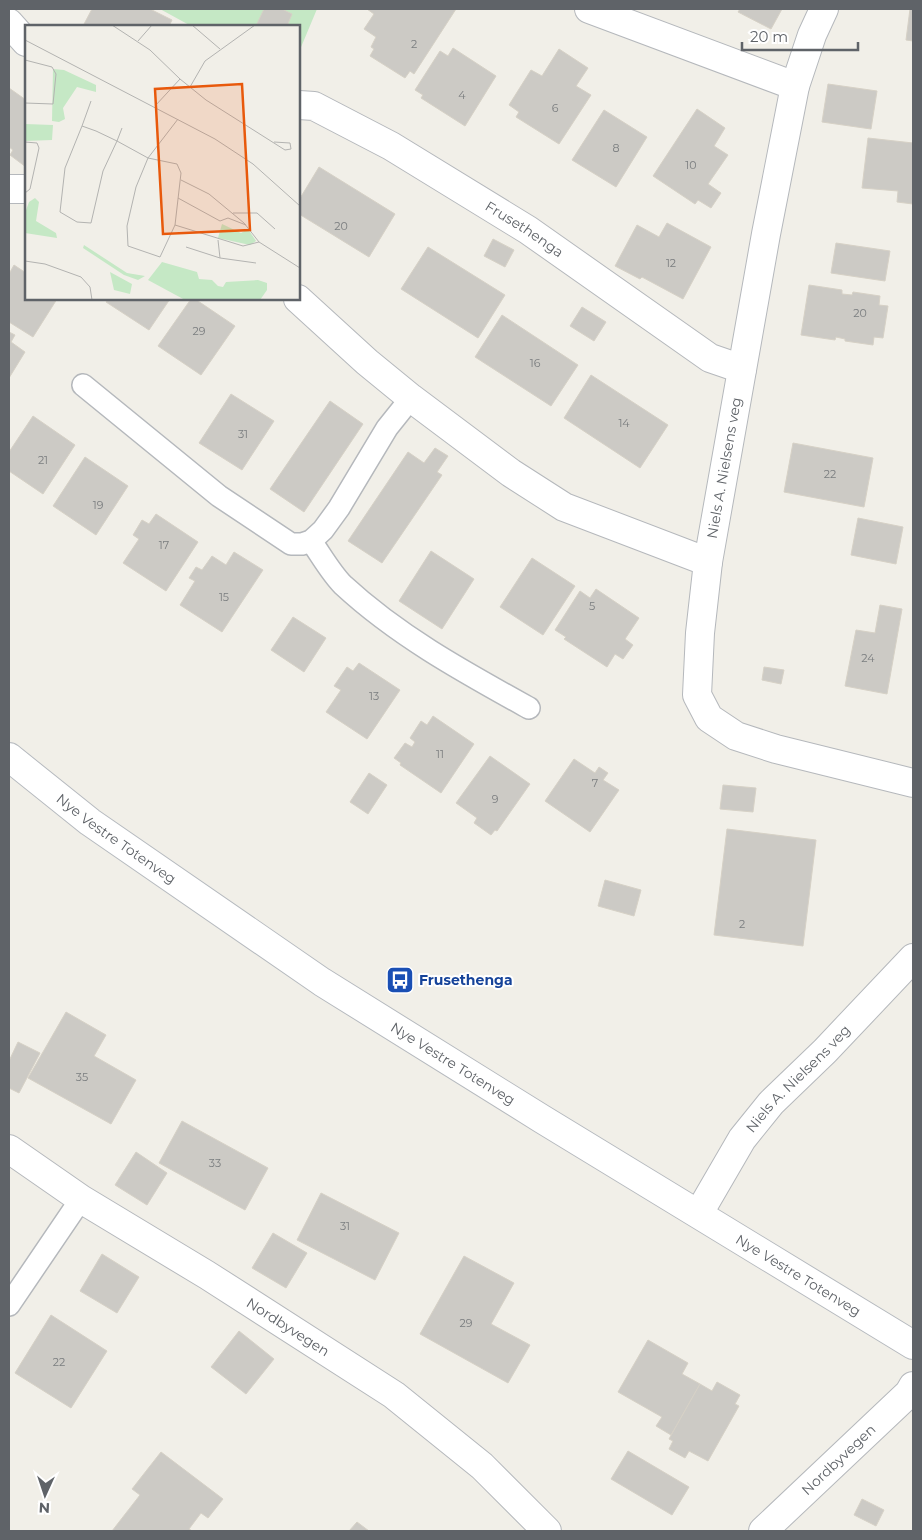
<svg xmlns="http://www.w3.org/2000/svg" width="922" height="1540" font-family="Montserrat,sans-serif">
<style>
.green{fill:#c5e8c5}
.building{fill:#cccac5;stroke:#d6d1c6}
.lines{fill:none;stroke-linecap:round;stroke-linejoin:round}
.lane-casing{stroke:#b5b8bc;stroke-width:24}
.street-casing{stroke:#b5b8bc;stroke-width:30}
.secondary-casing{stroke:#b6babf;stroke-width:30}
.lane{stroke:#fff;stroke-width:21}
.street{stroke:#fff;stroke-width:28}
.secondary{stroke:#fff;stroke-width:28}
.labels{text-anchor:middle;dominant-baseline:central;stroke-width:4;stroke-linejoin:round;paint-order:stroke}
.number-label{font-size:11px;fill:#7a7d7f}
.street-label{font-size:14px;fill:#5f6368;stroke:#fff}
.transit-label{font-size:14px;font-weight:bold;fill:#164399;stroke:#fff;text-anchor:start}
.inset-road{fill:none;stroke:#b3b3b1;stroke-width:1}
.view{fill:#e8590c;fill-opacity:0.15;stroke:#e8590c;stroke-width:2.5}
.inset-edge{fill:none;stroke:#5f6368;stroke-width:2.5}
</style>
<rect width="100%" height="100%" fill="#f1efe8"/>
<path class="green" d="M160,9H317L299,52V26H191Z"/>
<g class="building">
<path d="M92,9H150L172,20L170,24L175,26H83Z"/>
<path d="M264,9H282L292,14L287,26H256Z"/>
<path d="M367,9H456L414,74L410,71L405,78L370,56L374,49L371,47L376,37L364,29L374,14Z"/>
<path d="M740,9H782L771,29L738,12Z"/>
<path d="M910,9H913V41L906,40Z"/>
<path d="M453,48L496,76L465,126L421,98L423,95L415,90L440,51L448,56Z"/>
<path d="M559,49L588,68L576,86L591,95L559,144L516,117L519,112L509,105L531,70L542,76Z"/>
<path d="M828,84L877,91L871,129L822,122Z"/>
<path d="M9,88L26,100V167L10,155L13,150L9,147Z"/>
<path d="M697,109L725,128L714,146L728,155L708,184L721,193L711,208L698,200L695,204L653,176Z"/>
<path d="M604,110L647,137L616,187L572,160Z"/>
<path d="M868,138L913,143V204L897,202L898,191L862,188Z"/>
<path d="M319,167L395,214L369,257L299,214V200Z"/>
<path d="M667,223L711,247L683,299L642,277L640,279L615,266L637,225L659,237Z"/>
<path d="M493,239L514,250L505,267L484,256Z"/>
<path d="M836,243L890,251L885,281L831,273Z"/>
<path d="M428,247L505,295L478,338L401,289Z"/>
<path d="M14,265L26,273V299H57L33,337L9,322V274Z"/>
<path d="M809,285L842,290V294L852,295L853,292L880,296L879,305L888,306L883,338L874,337L873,345L845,341V339L836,337L835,340L801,335Z"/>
<path d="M108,299H170L149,330L106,302Z"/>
<path d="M191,299H195L235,326L201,375L158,346Z"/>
<path d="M582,307L606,322L594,341L570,326Z"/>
<path d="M502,315L578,365L551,406L475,357Z"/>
<path d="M9,332L15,335L11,342L25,352L9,378Z"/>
<path d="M591,375L668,425L640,468L564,418Z"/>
<path d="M231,394L274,421L242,470L199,443Z"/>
<path d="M330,401L363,424L304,512L270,489Z"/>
<path d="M33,416L75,445L43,494L9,471V452Z"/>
<path d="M793,443L873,458L864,507L784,492Z"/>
<path d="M435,448L448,456L437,472L442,475L382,563L348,541L408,452L424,463Z"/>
<path d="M85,457L128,486L96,535L53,506Z"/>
<path d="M156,514L198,542L166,591L123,563L139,539L133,535L142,520L149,524Z"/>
<path d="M858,518L903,527L896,564L851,555Z"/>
<path d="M431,551L474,579L442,629L399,601Z"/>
<path d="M234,552L263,570L222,632L180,605L195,581L189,578L196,567L202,570L212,556L226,565Z"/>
<path d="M532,558L575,586L543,635L500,607Z"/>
<path d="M596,589L639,618L625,639L633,645L623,659L615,654L607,667L564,639L566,637L555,630L580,591L590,598Z"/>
<path d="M880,605L902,609L887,694L845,686L856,630L875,633Z"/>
<path d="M293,617L326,638L304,672L271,650Z"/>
<path d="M359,663L400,690L367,739L326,712L341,690L334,686L347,667L353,671Z"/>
<path d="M764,667L784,670L781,684L762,680Z"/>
<path d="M433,716L474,744L441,793L400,765L401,763L394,758L405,743L412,747L415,742L410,738L421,721L427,725Z"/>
<path d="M490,756L530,784L497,831L495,830L491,835L474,823L477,818L456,803Z"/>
<path d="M574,759L595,773L599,767L608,773L603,780L619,790L590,832L545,801Z"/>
<path d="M369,773L387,785L368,814L350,802Z"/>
<path d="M723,785L756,788L753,812L720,809Z"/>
<path d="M727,829L816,840L803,946L714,935Z"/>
<path d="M605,880L641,890L634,916L598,906Z"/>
<path d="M66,1012L106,1035L94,1056L136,1080L111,1124L28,1078Z"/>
<path d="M18,1042L40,1053L19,1093L9,1088V1061Z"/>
<path d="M182,1121L268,1168L245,1210L159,1163Z"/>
<path d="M136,1152L167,1173L147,1205L115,1185Z"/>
<path d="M321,1193L399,1233L375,1280L297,1240Z"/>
<path d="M273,1233L307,1253L286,1288L252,1268Z"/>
<path d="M102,1254L139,1277L117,1313L80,1291Z"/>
<path d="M464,1256L514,1283L491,1324L530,1345L508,1383L420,1334Z"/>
<path d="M51,1315L107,1351L71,1408L15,1373Z"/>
<path d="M239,1331L274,1359L246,1394L211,1367Z"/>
<path d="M648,1340L688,1363L682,1374L700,1384L671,1435L656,1426L662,1417L618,1392Z"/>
<path d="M717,1382L740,1395L735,1404L739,1406L708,1461L689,1451L685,1458L669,1449L673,1441L669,1439L700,1384L712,1391Z"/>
<path d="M628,1451L689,1487L672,1515L611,1479Z"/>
<path d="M161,1452L223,1499L208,1518L201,1513L189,1529L192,1531H112L140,1495L132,1489Z"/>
<path d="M862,1499L884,1510L876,1526L854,1515Z"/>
<path d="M357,1522L369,1531H349Z"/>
</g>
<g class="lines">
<g class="lane-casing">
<g id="lane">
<path d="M83,385L219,496L291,544H302L311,541L323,530L339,508L387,428L411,398"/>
<path d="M311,541C321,555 331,573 343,585C398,636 464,672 529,708"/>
<path d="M9,1305L81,1199"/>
</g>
</g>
<g class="street-casing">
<g id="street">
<path d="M589,9L795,86"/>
<path d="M824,9L812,35L795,86L766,234L708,562L700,633L697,695L709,718L736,736L776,749L913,783"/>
<path d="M9,23L26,42"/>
<path id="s1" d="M299,105L314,106L391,146L528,230L710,358L742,369"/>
<path d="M9,189H26"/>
<path d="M298,299L367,362L411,398L511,473L564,507L708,562"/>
<path id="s2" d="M9,1149L81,1199L207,1275L394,1395L482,1466L547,1531"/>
<path id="s3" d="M699,1213L742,1139L771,1103L825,1051L913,958"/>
<path id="s4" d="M763,1531L909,1393L913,1386"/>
</g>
</g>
<g class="secondary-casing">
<g id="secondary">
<path id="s5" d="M9,757L90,822L322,982L542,1119L913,1345"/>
</g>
</g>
<use href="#lane" class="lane"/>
<use href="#street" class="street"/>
<use href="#secondary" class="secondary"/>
</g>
<defs>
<g id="bus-square" transform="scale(1.4375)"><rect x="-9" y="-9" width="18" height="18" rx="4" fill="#1a4fb4" stroke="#fff"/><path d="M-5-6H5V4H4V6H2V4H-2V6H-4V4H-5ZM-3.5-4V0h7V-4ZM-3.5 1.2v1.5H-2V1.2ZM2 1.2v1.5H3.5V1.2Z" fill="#fff"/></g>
</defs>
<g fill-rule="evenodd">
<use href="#bus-square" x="400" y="980"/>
</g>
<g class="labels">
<g class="number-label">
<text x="414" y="44">2</text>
<text x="462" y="95">4</text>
<text x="555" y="108">6</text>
<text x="616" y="148">8</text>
<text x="691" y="165">10</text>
<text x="341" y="226">20</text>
<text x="671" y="263">12</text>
<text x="860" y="313">20</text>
<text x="199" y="331">29</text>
<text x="535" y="363">16</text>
<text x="624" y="423">14</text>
<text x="243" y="434">31</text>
<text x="43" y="460">21</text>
<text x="830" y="474">22</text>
<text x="98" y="505">19</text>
<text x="164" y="545">17</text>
<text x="224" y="597">15</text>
<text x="592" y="606">5</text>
<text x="868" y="658">24</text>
<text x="374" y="696">13</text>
<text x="440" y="754">11</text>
<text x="595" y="783">7</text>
<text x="495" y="799">9</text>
<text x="742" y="924">2</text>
<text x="82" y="1077">35</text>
<text x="215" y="1163">33</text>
<text x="345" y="1226">31</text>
<text x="466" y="1323">29</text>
<text x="59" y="1362">22</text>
</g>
<g class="street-label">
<text stroke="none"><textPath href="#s1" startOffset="259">Frusethenga</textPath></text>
<text transform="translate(724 468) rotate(-80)">Niels A. Nielsens veg</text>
<text stroke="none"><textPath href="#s5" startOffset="135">Nye Vestre Totenveg</textPath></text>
<text stroke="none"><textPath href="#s5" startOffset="540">Nye Vestre Totenveg</textPath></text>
<text stroke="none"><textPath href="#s3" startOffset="168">Niels A. Nielsens veg</textPath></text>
<text stroke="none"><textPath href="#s5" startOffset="945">Nye Vestre Totenveg</textPath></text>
<text stroke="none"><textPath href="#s2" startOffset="331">Nordbyvegen</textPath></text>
<text stroke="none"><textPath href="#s4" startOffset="104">Nordbyvegen</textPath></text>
</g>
<g class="transit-label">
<text x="419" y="980">Frusethenga</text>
</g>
</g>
<g transform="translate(25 25)">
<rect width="275" height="275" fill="#f1efe8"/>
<path d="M28,44L39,45L71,60V67L52,62L38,83L40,94L34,97L27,96ZM0,99L28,100L27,115L0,116ZM10,173L14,177L11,196L31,208L32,213L0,208V188L4,177ZM197,199L216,208L223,204L231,216L225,220L193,213ZM59,220L102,248L120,251L113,255L99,250L58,223ZM137,237L172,247L174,254L187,255L193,261L198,262L201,257L233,255L242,258V265L235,275H160L123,255ZM85,247L107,259L105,269L89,265Z" fill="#c5e8c5"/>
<path class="inset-road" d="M87,0L125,25L155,54L130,81M167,0L195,24M0,15L190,114L228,139L275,181M113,16L127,0M0,35L27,42L31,49L28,79L0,78M155,54L181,75L260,125L266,124L265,118L249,117M165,62L180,36L230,0M57,101L66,76M97,103L92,116L78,146L66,198L52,197L35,187L40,143L57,101L71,106L92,116L123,133L152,139L156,148L150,200L135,232L103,221L102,201L111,162L123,133L153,94M0,117L12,118L14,123L5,164L0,168M156,155L184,169L219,198L234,217L275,243M153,173L195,196L203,193L221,200M208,188H232L250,204M150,200L218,221L234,217M161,222L195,233L193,215M195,233L231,238M0,236L20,239L56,252L65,262L67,275"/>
<path class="view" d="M217,59L225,205L138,209L130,64Z"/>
<rect width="275" height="275" class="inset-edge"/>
</g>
<rect width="922" height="1540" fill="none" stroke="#5f6368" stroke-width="20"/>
<g transform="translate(45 1495) rotate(183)" stroke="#ffffff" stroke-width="4" paint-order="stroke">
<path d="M0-4L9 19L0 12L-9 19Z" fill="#5f6368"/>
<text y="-8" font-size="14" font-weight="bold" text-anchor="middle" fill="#5f6368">N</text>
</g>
<path d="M742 42v8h116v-8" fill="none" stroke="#5f6368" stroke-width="2.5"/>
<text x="750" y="42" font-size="15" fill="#5f6368" stroke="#ffffff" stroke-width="4" paint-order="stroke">20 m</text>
</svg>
